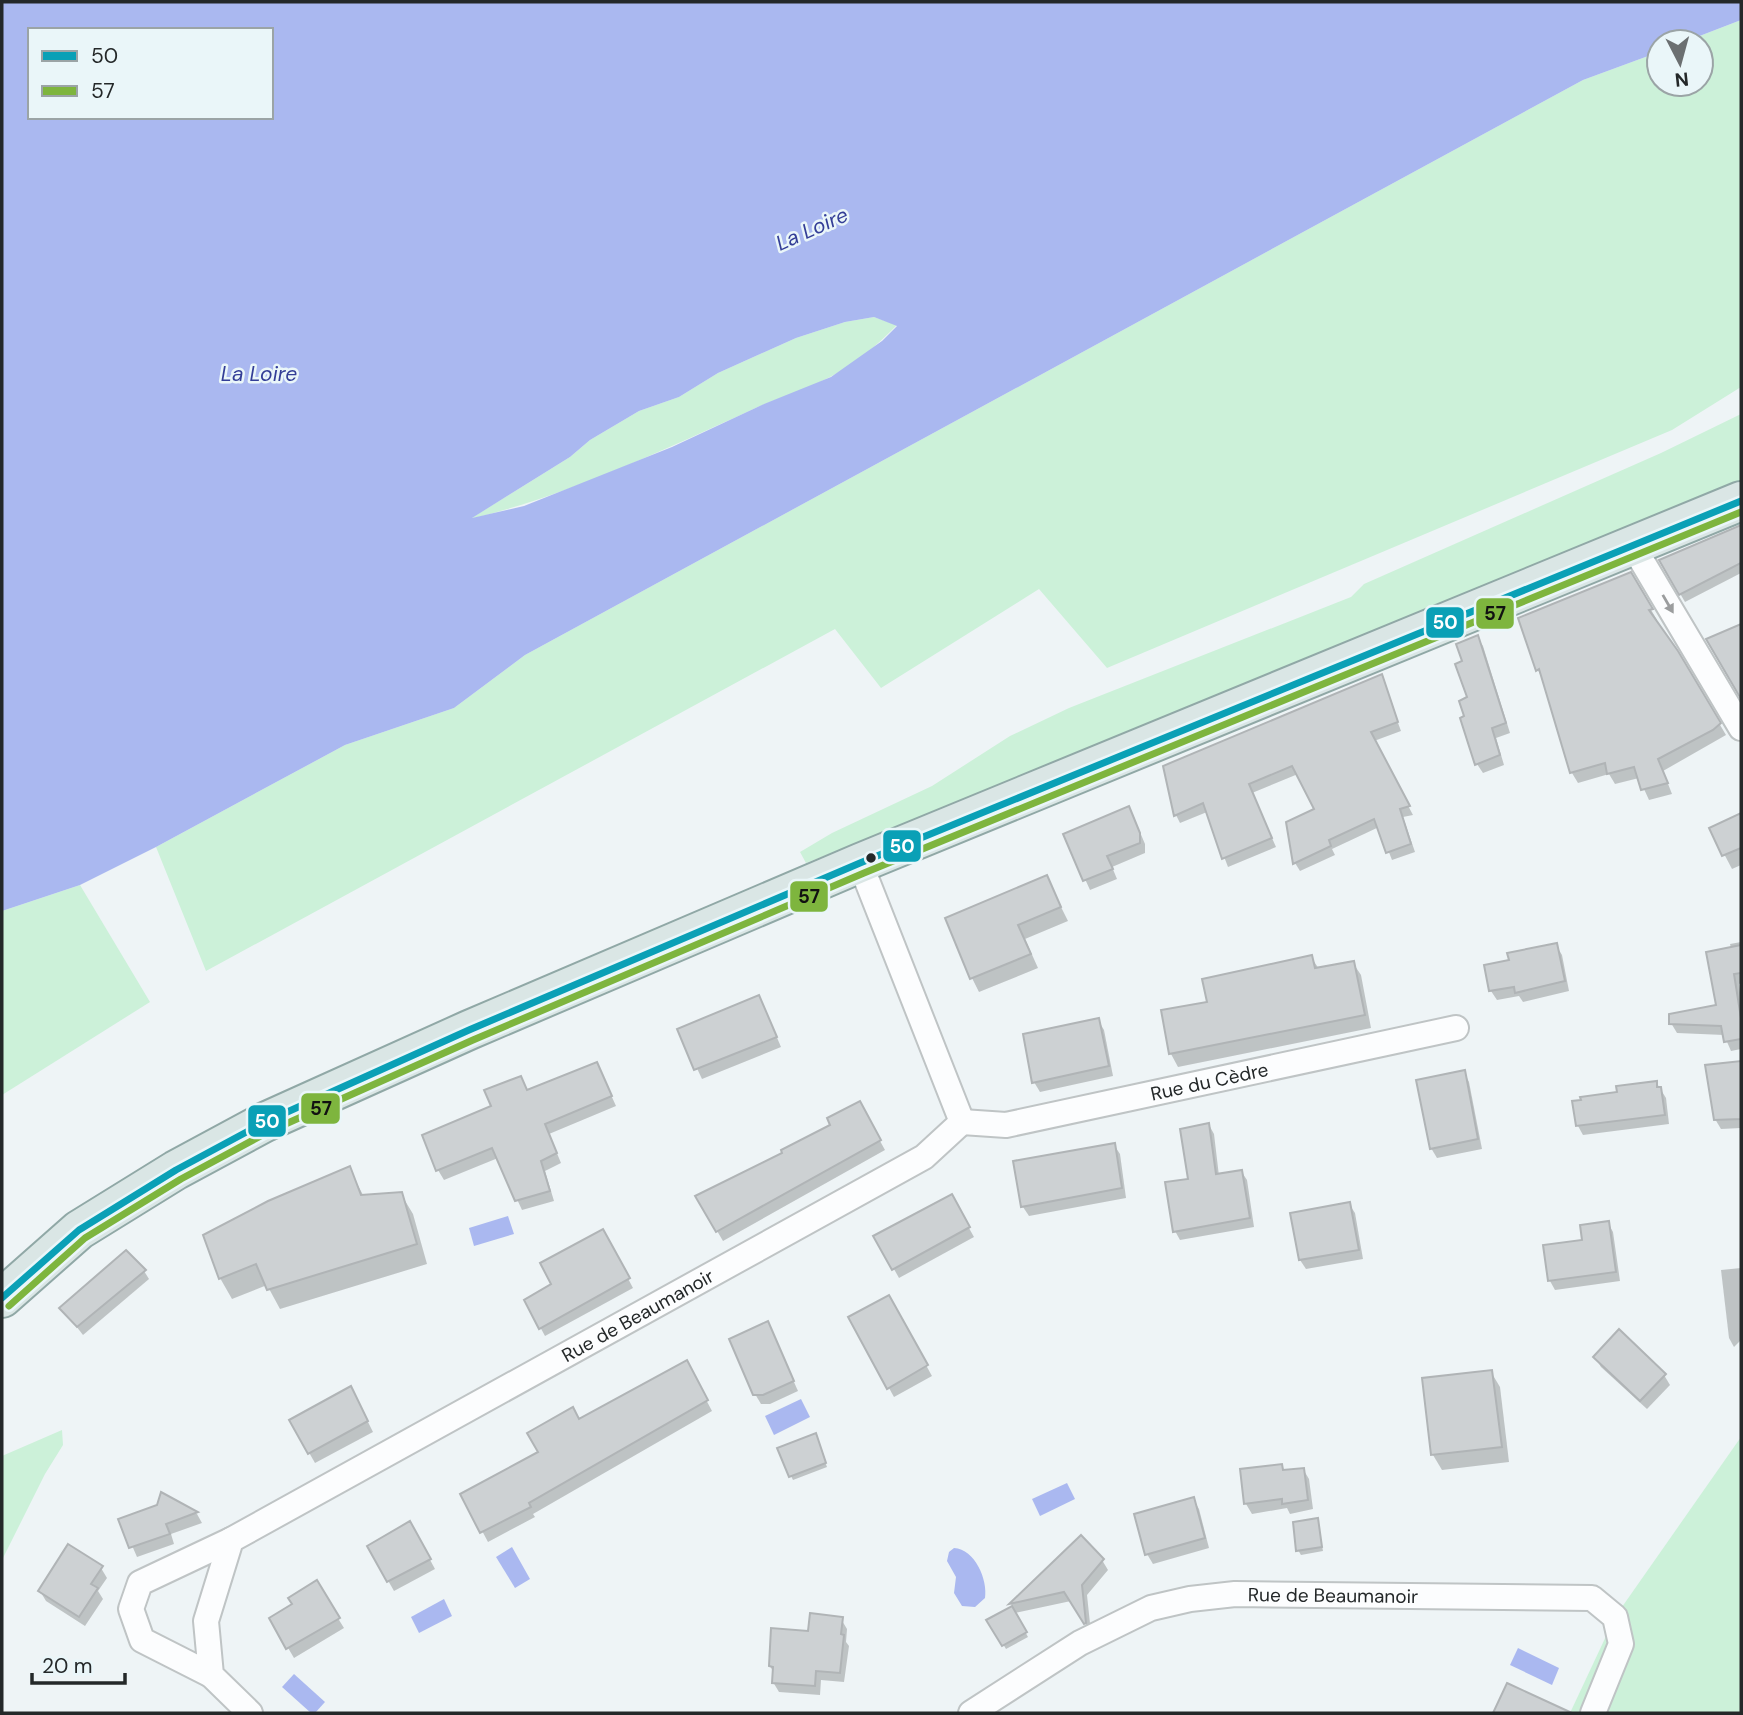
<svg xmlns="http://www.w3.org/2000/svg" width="1743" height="1715" font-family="'DM Sans',sans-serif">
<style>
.green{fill:#ccf1d9}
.water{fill:#aab8f0;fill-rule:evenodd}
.shadow{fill:#0003}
.building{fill:#cdd1d3;stroke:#b0b4b6;stroke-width:2}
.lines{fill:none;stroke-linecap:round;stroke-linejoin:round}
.minor-casing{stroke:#bfc4c5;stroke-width:28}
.primary-casing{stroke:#90a8a6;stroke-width:42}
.minor{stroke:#fcfdfe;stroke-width:24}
.primary{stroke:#dae6e5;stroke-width:38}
.bus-1-casing{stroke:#eaf6f9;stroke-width:12}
.bus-2-casing{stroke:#eaf6f9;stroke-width:12}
.bus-1{stroke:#0aa0b6;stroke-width:7}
.bus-2{stroke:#7eb53e;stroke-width:7}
.oneway{fill:#9b9d9e}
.bus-dot{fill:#242829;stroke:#eaf6f9;stroke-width:2.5}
.labels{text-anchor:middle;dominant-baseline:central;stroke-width:5;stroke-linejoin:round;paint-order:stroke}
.street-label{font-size:19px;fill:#242829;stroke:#eaf6f9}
.water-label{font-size:21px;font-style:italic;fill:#333e97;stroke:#eaf6f9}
.line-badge{stroke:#eaf6f9;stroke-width:2.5}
.badge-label{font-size:19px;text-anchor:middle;font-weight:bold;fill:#fff}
.pale-badge-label{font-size:19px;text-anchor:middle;font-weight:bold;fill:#111}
</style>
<rect width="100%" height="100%" fill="#eef4f6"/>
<g class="green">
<path d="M1741,20V387L1672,430L1107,668L1039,589L881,688L835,629L206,971L156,847L345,745L454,708L525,655L1583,80L1659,52V84H1701V42H1684Z"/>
<path d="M874,317L897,325C878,344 855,365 830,377C804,391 774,399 747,412C657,453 566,496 470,519L570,457L590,440L639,411L679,397L718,373L796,338L845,322Z"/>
<path d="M1741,414V483L847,855L844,848L806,863L800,852L832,833L932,786L1010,736L1069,708L1351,597L1364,584L1661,453Z"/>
<path d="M80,885L150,1002L2,1095V911Z"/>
<path d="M62,1430L63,1445L45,1474L2,1560V1456Z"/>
<path d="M1741,1437V1713H1570L1615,1617Z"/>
</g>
<g class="water">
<path d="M2,2H1741V20L1684,42H1659V52L1583,80L525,655L454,708L345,745L156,847L80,885L2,911ZM30,30H271V117H30ZM874,317L897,326L882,341L831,377L764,404L672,447L524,506L472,518L570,457L590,440L639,411L679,397L718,373L796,338L845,322Z"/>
<path d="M508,1216L514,1234L474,1246L469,1228Z"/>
<path d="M801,1399L810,1417L774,1435L765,1416Z"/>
<path d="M1067,1483L1075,1499L1040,1516L1032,1499Z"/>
<path d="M512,1547L530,1579L515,1588L496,1557Z"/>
<path d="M954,1548C975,1549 988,1580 985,1598L975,1607L962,1606L954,1593L956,1577L947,1561L949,1552Z"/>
<path d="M444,1599L452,1616L419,1633L411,1617Z"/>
<path d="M1518,1648L1559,1668L1552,1685L1510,1665Z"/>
<path d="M294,1674L325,1702L315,1713H311L282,1687Z"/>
</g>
<g class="shadow">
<path d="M1741,526V573L1685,602L1661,561Z"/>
<path d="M1630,574L1657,620L1655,621L1677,652L1726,735L1663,771L1672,794L1649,800L1639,778L1615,784L1609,774L1578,783L1572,773L1544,682L1538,670L1520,619Z"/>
<path d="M1477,637L1483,646L1510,733L1496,738L1504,765L1483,773L1477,764L1466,717Z"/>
<path d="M1381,677L1401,731L1374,741L1413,815L1403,817L1415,852L1392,860L1379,827L1332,849L1335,855L1300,871L1295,863L1288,823L1317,810L1298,774L1252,793L1276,847L1228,867L1207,812L1180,823L1176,815Z"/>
<path d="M1741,815V865L1732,869L1711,829Z"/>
<path d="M1134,818L1145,844V853L1112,867L1117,879L1090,890L1065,835Z"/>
<path d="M1046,877L1068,921L1025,939L1038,968L979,992L972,978Z"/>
<path d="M1741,942V983L1739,984L1741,1001V1049L1731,1051L1724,1035L1677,1033L1671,1023L1718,1006L1731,948L1730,944Z"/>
<path d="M1556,945L1562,955L1569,991L1523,1002L1519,996L1497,1000L1491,991L1486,966L1511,962Z"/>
<path d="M1311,957L1319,969L1353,963L1361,975L1371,1028L1178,1067L1171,1054L1163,1011L1209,1003Z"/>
<path d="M764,1007L781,1047L702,1079L679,1030Z"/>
<path d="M1098,1020L1104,1030L1113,1076L1040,1092L1034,1082Z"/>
<path d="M1741,1063V1128L1721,1129L1715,1119L1707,1067Z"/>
<path d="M597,1064L616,1106L549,1134L561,1163L545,1171L554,1201L522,1210L498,1158L444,1180L438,1170L521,1078L528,1092Z"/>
<path d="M1464,1072L1469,1082L1482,1149L1437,1158L1431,1148Z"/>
<path d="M1656,1082L1666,1098L1669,1124L1583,1135L1578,1126L1619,1094Z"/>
<path d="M859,1103L885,1150L723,1241L697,1197L784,1154L832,1125Z"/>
<path d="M1209,1125L1214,1134L1219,1176L1241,1171L1247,1180L1254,1227L1180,1240L1175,1231Z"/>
<path d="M1114,1145L1120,1154L1126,1198L1029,1216L1023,1207L1015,1163Z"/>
<path d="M349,1168L364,1197L401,1194L413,1214L427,1264L280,1309L267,1285L232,1299L220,1278Z"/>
<path d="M951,1196L974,1237L899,1278L876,1237Z"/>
<path d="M1349,1204L1355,1213L1363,1259L1306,1269L1300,1260Z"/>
<path d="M1608,1223L1613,1232L1620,1281L1555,1290L1550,1281L1545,1247L1584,1241Z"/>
<path d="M603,1231L633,1288L545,1336L526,1301L554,1285Z"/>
<path d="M1741,1268V1340L1734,1347L1729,1338L1721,1270Z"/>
<path d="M144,1271L149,1279L83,1335L62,1308Z"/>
<path d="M888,1297L932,1376L894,1397L850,1318Z"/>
<path d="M772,1333L798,1391L770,1404H761L755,1394Z"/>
<path d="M1595,1357L1664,1375L1670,1385L1647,1409L1601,1367Z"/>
<path d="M686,1362L712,1411L533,1514L535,1517L488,1542L463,1495L540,1453L579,1421Z"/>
<path d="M1491,1372L1500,1387L1509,1462L1442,1470L1433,1455Z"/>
<path d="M356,1398L373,1432L315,1463L291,1421Z"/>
<path d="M817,1440L827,1467L793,1480L791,1476Z"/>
<path d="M1281,1466L1284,1471L1303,1469L1309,1479L1313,1509L1290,1514L1287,1508L1252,1514L1246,1504L1242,1471Z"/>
<path d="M162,1495L197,1514L202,1523L171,1534L174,1544L137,1557L121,1520L159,1506Z"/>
<path d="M1193,1499L1199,1509L1209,1548L1153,1564L1147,1554Z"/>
<path d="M1317,1520L1323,1551L1301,1555L1298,1550Z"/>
<path d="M410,1523L435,1569L394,1591L369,1547Z"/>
<path d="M1081,1537L1102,1560L1108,1570L1087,1595L1091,1633L1071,1601L1015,1613L1028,1637L1006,1649L989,1621L1013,1608L1011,1604Z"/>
<path d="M101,1568L107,1578L98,1591L103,1599L85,1626L46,1601L40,1591Z"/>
<path d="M316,1583L344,1628L294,1658L271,1619L295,1605Z"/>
<path d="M841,1619L847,1629L846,1642L849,1646L844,1682L821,1680L820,1695L779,1692L773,1682L774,1673L770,1666Z"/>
</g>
<g class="building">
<path d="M1741,525V563L1679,595L1659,560Z"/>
<path d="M1631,572L1653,609L1649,610L1678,651L1721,723L1713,730L1658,759L1668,783L1641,790L1634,767L1607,774L1605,763L1570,773L1539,669L1536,671L1518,618Z"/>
<path d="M1741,624V699L1706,639Z"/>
<path d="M1478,635L1506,723L1492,728L1500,755L1475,765L1460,718L1464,716L1459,701L1467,697L1455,664L1462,661L1456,644Z"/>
<path d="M1382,674L1398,722L1371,732L1410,806L1400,809L1411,844L1386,853L1374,819L1329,840L1331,846L1293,864L1286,822L1314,809L1292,766L1249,784L1272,838L1222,859L1203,803L1174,816L1163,766Z"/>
<path d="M1129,806L1140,833V843L1107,856L1113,869L1083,881L1063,834Z"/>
<path d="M1741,813V848L1722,856L1709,828Z"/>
<path d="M1047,875L1061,907L1018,925L1031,954L970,979L945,918Z"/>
<path d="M1557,943L1565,981L1515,993L1514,987L1489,991L1484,965L1509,960L1507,953Z"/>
<path d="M1741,945V973L1734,974L1741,1018V1039L1724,1042L1721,1026L1669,1024V1014L1716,1005L1706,952Z"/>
<path d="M1312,955L1315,968L1354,961L1365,1015L1169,1054L1161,1010L1207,1002L1202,979Z"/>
<path d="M759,995L777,1037L694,1070L677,1029Z"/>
<path d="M1099,1018L1109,1066L1032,1083L1023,1034Z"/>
<path d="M1741,1061V1119L1714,1120L1705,1065Z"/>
<path d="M597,1062L612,1096L545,1124L557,1153L541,1161L550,1191L515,1201L492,1148L436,1171L422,1135L491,1106L484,1090L521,1076L527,1090Z"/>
<path d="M1465,1070L1478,1139L1430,1149L1416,1080Z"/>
<path d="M1657,1081V1087H1661L1665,1115L1576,1126L1572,1101L1581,1100L1580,1097L1617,1092L1616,1086Z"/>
<path d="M860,1101L881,1140L716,1232L695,1196L782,1153L781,1150L830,1125L827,1118Z"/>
<path d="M1209,1123L1216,1174L1242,1170L1250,1218L1173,1232L1165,1182L1188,1179L1180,1129Z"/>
<path d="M1115,1143L1122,1188L1021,1207L1013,1161Z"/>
<path d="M350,1166L361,1195L402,1192L417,1244L267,1290L256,1264L219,1279L203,1235L268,1201Z"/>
<path d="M952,1194L970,1227L892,1270L873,1236Z"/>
<path d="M1350,1202L1359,1250L1299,1260L1290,1213Z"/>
<path d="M1609,1221L1616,1272L1548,1281L1543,1245L1582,1240L1580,1225Z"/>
<path d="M603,1229L630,1278L539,1329L524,1300L551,1284L540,1263Z"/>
<path d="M126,1250L146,1270L77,1327L59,1308Z"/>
<path d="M889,1295L928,1365L887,1389L848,1317Z"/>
<path d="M768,1321L794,1381L763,1395H753L729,1339Z"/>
<path d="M1619,1329L1666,1374L1640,1401L1593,1357Z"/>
<path d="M687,1360L708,1400L529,1503L531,1507L480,1533L460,1494L538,1452L527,1433L573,1407L579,1419Z"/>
<path d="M1492,1370L1502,1447L1431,1455L1422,1378Z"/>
<path d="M351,1386L368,1421L308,1454L289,1420Z"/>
<path d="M816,1433L826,1463L789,1477L777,1448Z"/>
<path d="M1282,1464L1283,1470L1304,1468L1308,1500L1282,1504V1499L1244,1504L1240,1469Z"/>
<path d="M161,1492L198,1512L166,1524L170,1534L129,1548L118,1519L157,1505Z"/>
<path d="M1194,1497L1205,1538L1145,1555L1134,1514Z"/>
<path d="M1318,1518L1322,1547L1296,1551L1293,1522Z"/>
<path d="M410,1521L431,1559L387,1582L367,1546Z"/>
<path d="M1081,1535L1104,1559L1082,1585L1086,1623L1084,1624L1064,1592L1009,1604Z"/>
<path d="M68,1544L103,1566L91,1584L98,1588L79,1617L38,1591Z"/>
<path d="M317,1580L340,1618L286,1649L269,1618L292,1604L288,1598Z"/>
<path d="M1012,1606L1027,1632L1002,1646L986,1620Z"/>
<path d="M810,1613L843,1617L841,1634L844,1635L840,1673L816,1671L815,1686L772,1683L773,1667L769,1666L771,1628L808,1631Z"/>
<path d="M1507,1683L1572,1713H1493Z"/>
</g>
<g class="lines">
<g class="minor-casing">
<g id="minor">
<path d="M1633,546L1741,728"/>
<path id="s1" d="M962,1122L1006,1125L1456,1028"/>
<path d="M211,1675L142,1640L131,1609L140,1583L231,1540"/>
<path id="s2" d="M250,1713L211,1675L206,1621L231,1540L924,1157L962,1122L860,863"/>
<path id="s3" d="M971,1713L1080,1643L1151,1608L1190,1599L1235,1594L1592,1598L1615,1617L1621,1644L1593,1713"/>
</g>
</g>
<g class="primary-casing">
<path id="primary" d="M2,1298L79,1230L176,1170L265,1122L469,1030L860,863L1741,501"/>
</g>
<use href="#minor" class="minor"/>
<use href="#primary" class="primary"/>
<g class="bus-1-casing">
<path id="bus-1" d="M2,1298L79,1230L176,1170L265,1122L469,1030L860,863L1741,501"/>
</g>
<g class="bus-2-casing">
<path id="bus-2" d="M9,1306L85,1238L181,1179L270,1131L473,1040L864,873L1741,512"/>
</g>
<use href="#bus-1" class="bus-1"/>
<use href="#bus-2" class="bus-2"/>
</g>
<defs><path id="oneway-solid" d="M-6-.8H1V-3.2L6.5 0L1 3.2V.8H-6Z" transform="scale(1.75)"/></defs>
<use class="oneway" href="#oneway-solid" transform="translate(1668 604) rotate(60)"/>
<circle class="bus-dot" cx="871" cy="858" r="6"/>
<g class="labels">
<g class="street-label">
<text stroke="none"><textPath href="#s1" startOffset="252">Rue du Cèdre</textPath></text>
<text stroke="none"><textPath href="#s2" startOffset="658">Rue de Beaumanoir</textPath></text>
<text stroke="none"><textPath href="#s3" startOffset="392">Rue de Beaumanoir</textPath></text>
</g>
<g class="water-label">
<text transform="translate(812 229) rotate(-24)">La Loire</text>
<text x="259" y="374">La Loire</text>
</g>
</g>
<g class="line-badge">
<rect x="1475" y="597" width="40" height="33" rx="7" fill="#7eb53e"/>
<rect x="1425" y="606" width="40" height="33" rx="7" fill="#0aa0b6"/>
<rect x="882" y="829" width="40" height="34" rx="7" fill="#0aa0b6"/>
<rect x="789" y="880" width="40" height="33" rx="7" fill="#7eb53e"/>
<rect x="300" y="1092" width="41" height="33" rx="7" fill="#7eb53e"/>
<rect x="247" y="1104" width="40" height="34" rx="7" fill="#0aa0b6"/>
</g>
<g class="badge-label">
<text x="1445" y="629">50</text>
<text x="902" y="853">50</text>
<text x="267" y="1128">50</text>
</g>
<g class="pale-badge-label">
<text x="1495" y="620">57</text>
<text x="809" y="903">57</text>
<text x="321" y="1115">57</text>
</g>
<rect width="1743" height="1715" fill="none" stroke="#242829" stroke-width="7"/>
<rect x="28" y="28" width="245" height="91" fill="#eaf6f9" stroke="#9ba4a6" stroke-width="2"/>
<rect x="42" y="51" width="35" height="10" fill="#0aa0b6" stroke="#9ba4a6" stroke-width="2"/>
<text x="91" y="63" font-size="21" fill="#242829">50</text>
<rect x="42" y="86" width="35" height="10" fill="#7eb53e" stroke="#9ba4a6" stroke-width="2"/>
<text x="91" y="98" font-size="21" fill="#242829">57</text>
<g transform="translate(1680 63) rotate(174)"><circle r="33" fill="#eaf6f9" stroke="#9ba4a6" stroke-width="2"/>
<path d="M0-5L12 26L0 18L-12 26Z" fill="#6b6f71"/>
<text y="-10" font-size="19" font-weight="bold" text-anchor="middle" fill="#242829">N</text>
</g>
<path d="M32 1673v10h93v-10" fill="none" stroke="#242829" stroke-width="3.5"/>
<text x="42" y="1673" font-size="21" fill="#242829" stroke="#eaf6f9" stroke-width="5" paint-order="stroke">20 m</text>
</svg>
